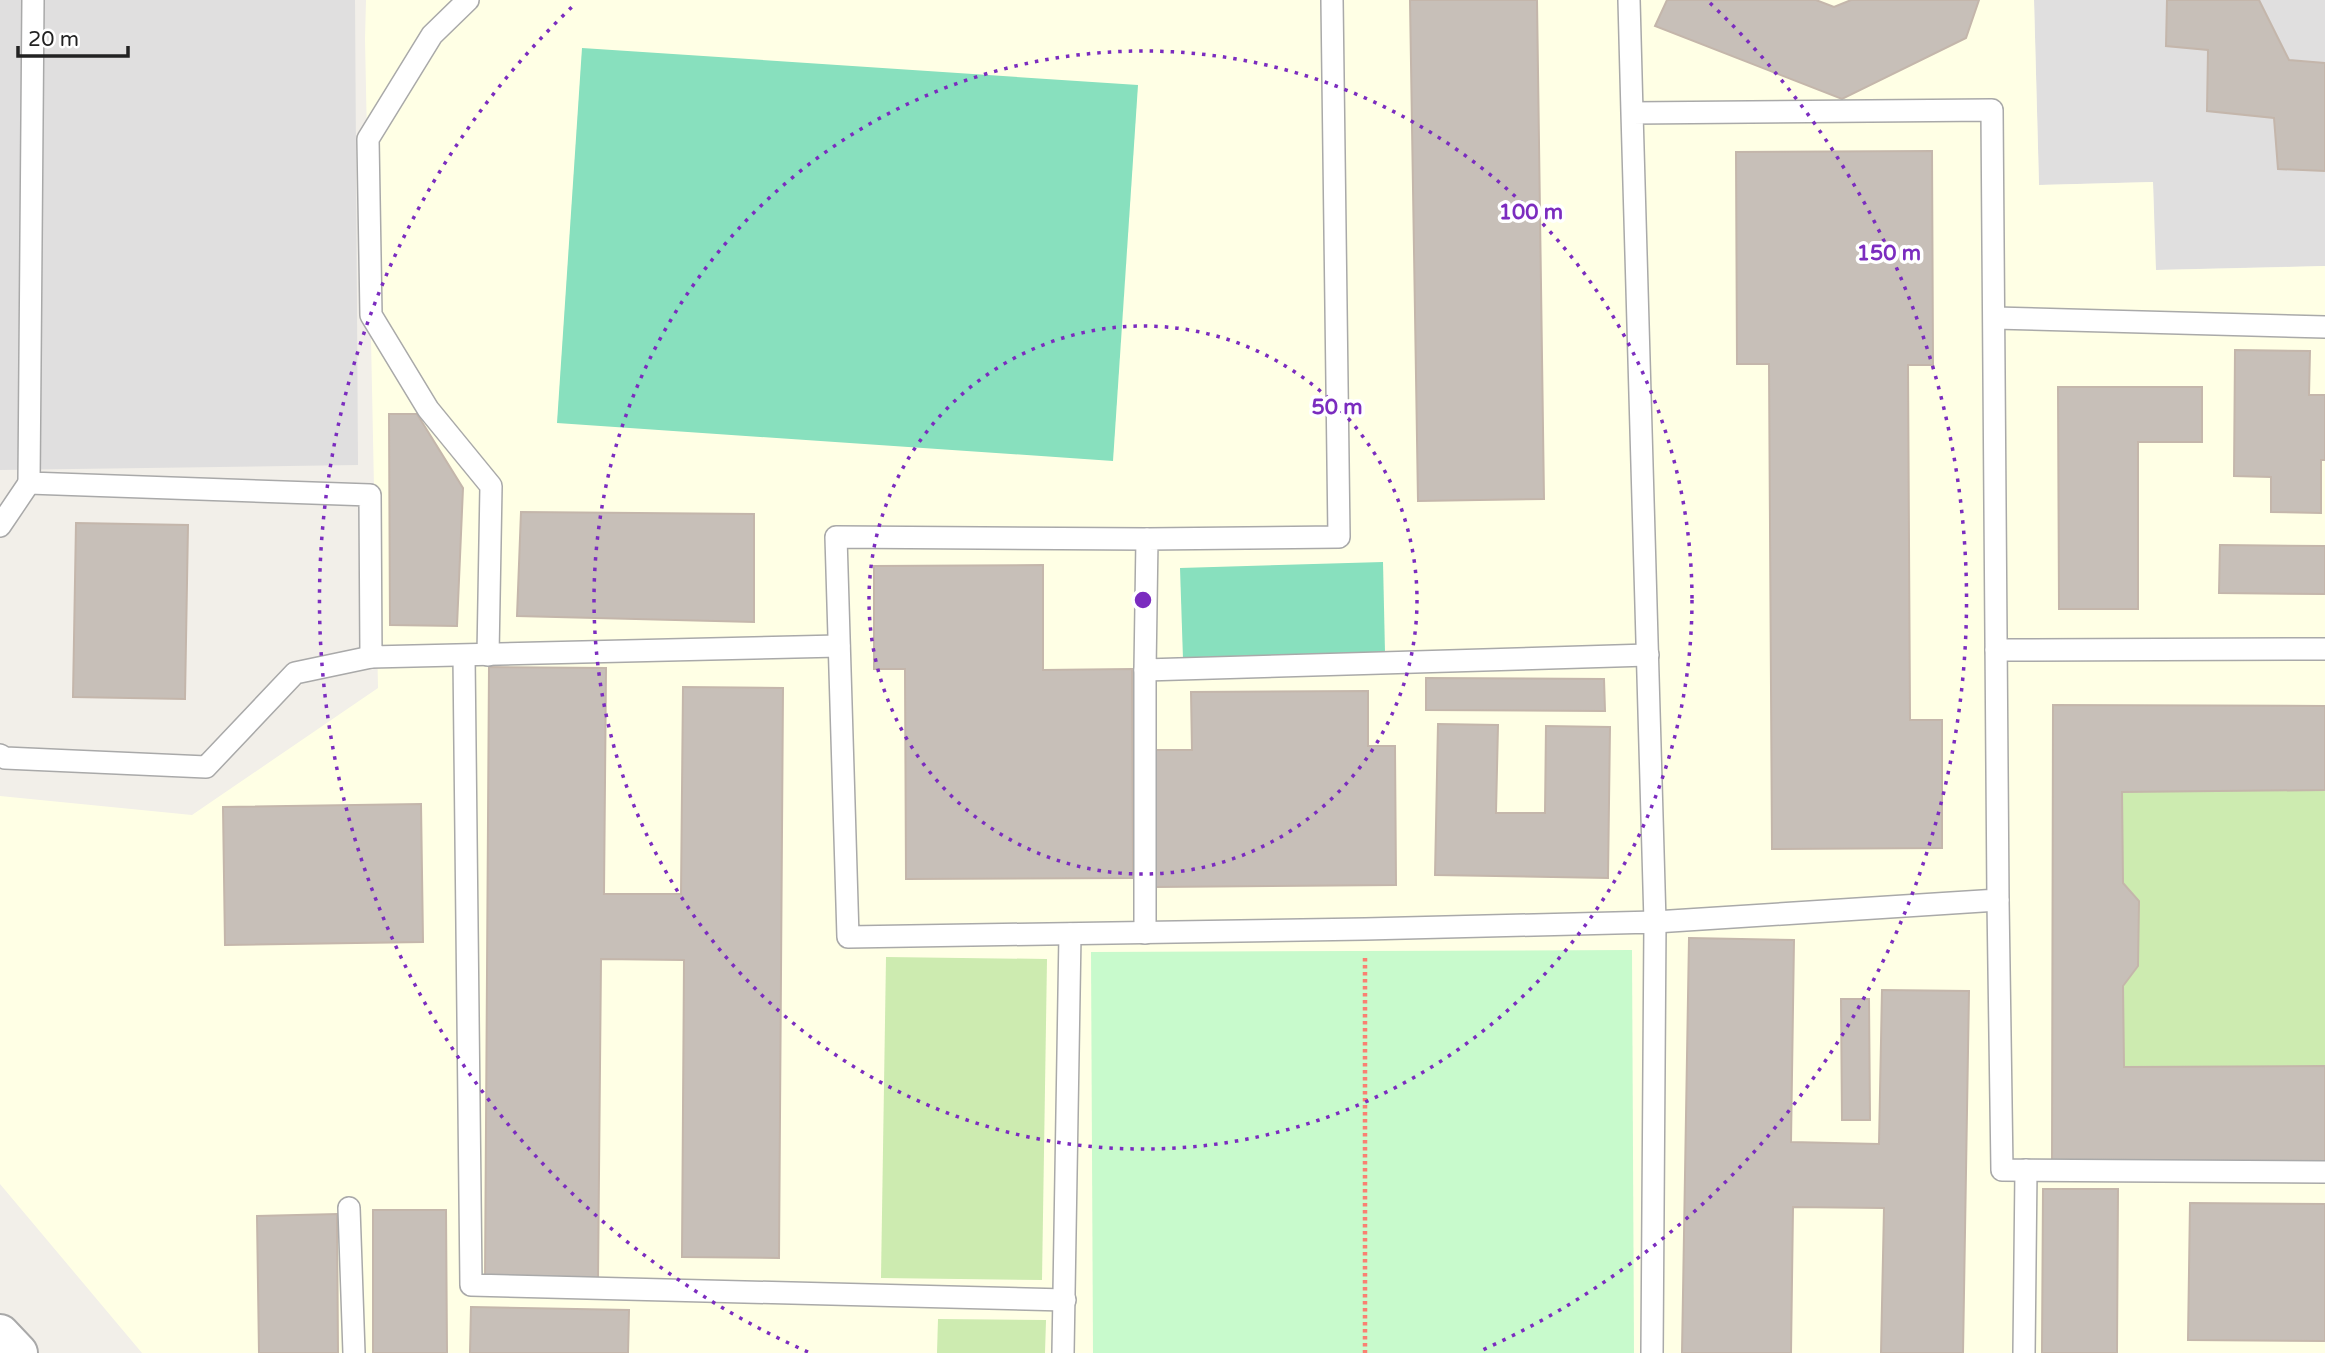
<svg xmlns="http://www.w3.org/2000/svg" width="2325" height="1353" font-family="'Varela Round',sans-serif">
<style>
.residential{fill:#e0dfdf}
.education{fill:#ffffe5}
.grass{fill:#cdebb0}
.park{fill:#c8facc}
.pitch{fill:#88e0be}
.building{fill:#c7bfb8;stroke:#c4b6ab;stroke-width:2}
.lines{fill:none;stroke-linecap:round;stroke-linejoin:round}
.service-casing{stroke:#a9a9a9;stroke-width:24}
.tertiary-casing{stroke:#a9a9a9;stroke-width:42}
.path{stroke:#fa8072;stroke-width:4.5;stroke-dasharray:3.5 3.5;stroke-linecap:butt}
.service{stroke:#fff;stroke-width:21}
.tertiary{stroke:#fff;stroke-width:38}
.ring{fill:none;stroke:#7b2cbf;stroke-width:3.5;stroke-dasharray:3.5 7}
.centre{fill:#7b2cbf;stroke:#fff;stroke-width:3.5}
.ring-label{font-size:21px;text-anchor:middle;font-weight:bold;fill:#7b2cbf;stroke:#fff;stroke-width:7;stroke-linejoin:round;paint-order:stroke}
</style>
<rect width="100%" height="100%" fill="#f2efe9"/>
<g class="residential">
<path d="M0,0H355L358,465L0,470Z"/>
<path d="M2034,0H2325V266L2155,270L2153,182L2039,185Z"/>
</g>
<path class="education" d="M366,0H2034L2039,185L2153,182L2156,270L2325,266V1353H142L0,1184V796L192,815L378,688L365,39Z"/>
<g class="grass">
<path d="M2325,790V1066L2124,1067L2123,986L2138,966L2139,902L2123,883L2122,792Z"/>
<path d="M886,957L1047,959L1042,1280L881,1278Z"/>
<path d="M938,1319L1046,1320L1045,1353H937Z"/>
</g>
<path class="park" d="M1632,950L1634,1353H1093L1091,952Z"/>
<g class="pitch">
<path d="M582,48L1138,85L1113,461L557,423Z"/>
<path d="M1383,562L1385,653L1183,659L1180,568Z"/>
</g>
<g class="building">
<path d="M1410,0H1537L1544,499L1418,501Z"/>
<path d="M1667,0H1816L1834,7L1851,0H1979L1966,38L1842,99L1655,26Z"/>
<path d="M2167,0H2259L2289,60L2325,63V171L2278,169L2274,118L2207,111L2208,50L2166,46Z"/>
<path d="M1932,151L1933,365H1908L1910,720H1942V848L1772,849L1769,364H1737L1736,152Z"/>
<path d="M2235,350L2310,351L2309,395H2325V460H2321V513L2271,512V477L2234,476Z"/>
<path d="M2058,387H2202V442H2138V609H2059Z"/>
<path d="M389,414H417L463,488L457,626L390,625Z"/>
<path d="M521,512L754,514V622L517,616Z"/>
<path d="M76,523L188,525L185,699L73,697Z"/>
<path d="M2220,545L2325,546V594L2219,593Z"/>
<path d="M1043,565V670L1132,669L1133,878L906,879L905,669H874V566Z"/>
<path d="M489,667L606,668L604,894H681L683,687L783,688L779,1258L682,1257L684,960L601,959L598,1282L485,1281Z"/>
<path d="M1426,678L1604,679L1605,711L1426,710Z"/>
<path d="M1368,691V746H1395L1396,885L1155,887L1154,750H1192L1191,692Z"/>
<path d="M2053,705L2325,706V790L2122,792L2123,883L2139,901L2138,966L2123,986L2124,1067L2325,1066V1166H2052Z"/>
<path d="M1438,724L1498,725L1496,813H1545L1546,726L1610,727L1608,878L1435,875Z"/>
<path d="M421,804L423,942L225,945L223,807Z"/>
<path d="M1689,938L1794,940L1791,1142L1879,1144L1882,990L1969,991L1963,1353H1881L1884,1208L1793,1207L1791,1353H1682Z"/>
<path d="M1841,999H1869L1870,1120H1842Z"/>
<path d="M2043,1189H2118L2117,1353H2042Z"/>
<path d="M2190,1203L2325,1204V1341L2188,1340Z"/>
<path d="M373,1210H446L447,1353H373Z"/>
<path d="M337,1214L338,1353H259L257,1216Z"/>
<path d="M471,1307L629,1310L628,1353H470Z"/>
</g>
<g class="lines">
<g class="service-casing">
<g id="service">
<path d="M33,0L29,483L370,495L371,657L839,646"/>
<path d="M468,0L432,35L368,139L371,315L428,409L491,486L488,655"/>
<path d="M1332,0L1339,537L1147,539L1145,670L1648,655"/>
<path d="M1629,0L1632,113L1655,922L1998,900L1992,110L1632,113"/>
<path d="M1995,318L2325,327"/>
<path d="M0,526L29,483"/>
<path d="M1147,539L836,537L848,937L1365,929L1655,922L1652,1353"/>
<path d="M1996,650L2325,649"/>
<path d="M464,656L471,1285L1065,1300"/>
<path d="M1145,670V933"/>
<path d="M0,755L5,758L206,767L295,673L371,657"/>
<path d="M1998,900L2002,1170L2325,1172"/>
<path d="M349,1208L354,1353"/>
<path d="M1063,1353L1070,934"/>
<path d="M2024,1353L2026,1170"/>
</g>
</g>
<g class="tertiary-casing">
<path id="tertiary" d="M0,1334L18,1353"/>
</g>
<path class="path" d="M1365,958V1353"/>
<use href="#service" class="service"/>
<use href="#tertiary" class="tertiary"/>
</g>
<g class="ring">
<circle cx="1143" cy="600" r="274"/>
<circle cx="1143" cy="600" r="549"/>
<path d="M808 1352A823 823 0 0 1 576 3M1710 3A823 823 0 0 1 1478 1352"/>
</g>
<circle cx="1143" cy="600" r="10" class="centre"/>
<g class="ring-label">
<text x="1531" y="219">100 m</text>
<text x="1889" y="260">150 m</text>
<text x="1337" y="414">50 m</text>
</g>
<path d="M18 46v10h110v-10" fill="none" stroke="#222222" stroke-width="3.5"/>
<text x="28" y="46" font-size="21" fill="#222222" stroke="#ffffff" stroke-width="5" paint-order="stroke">20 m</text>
</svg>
